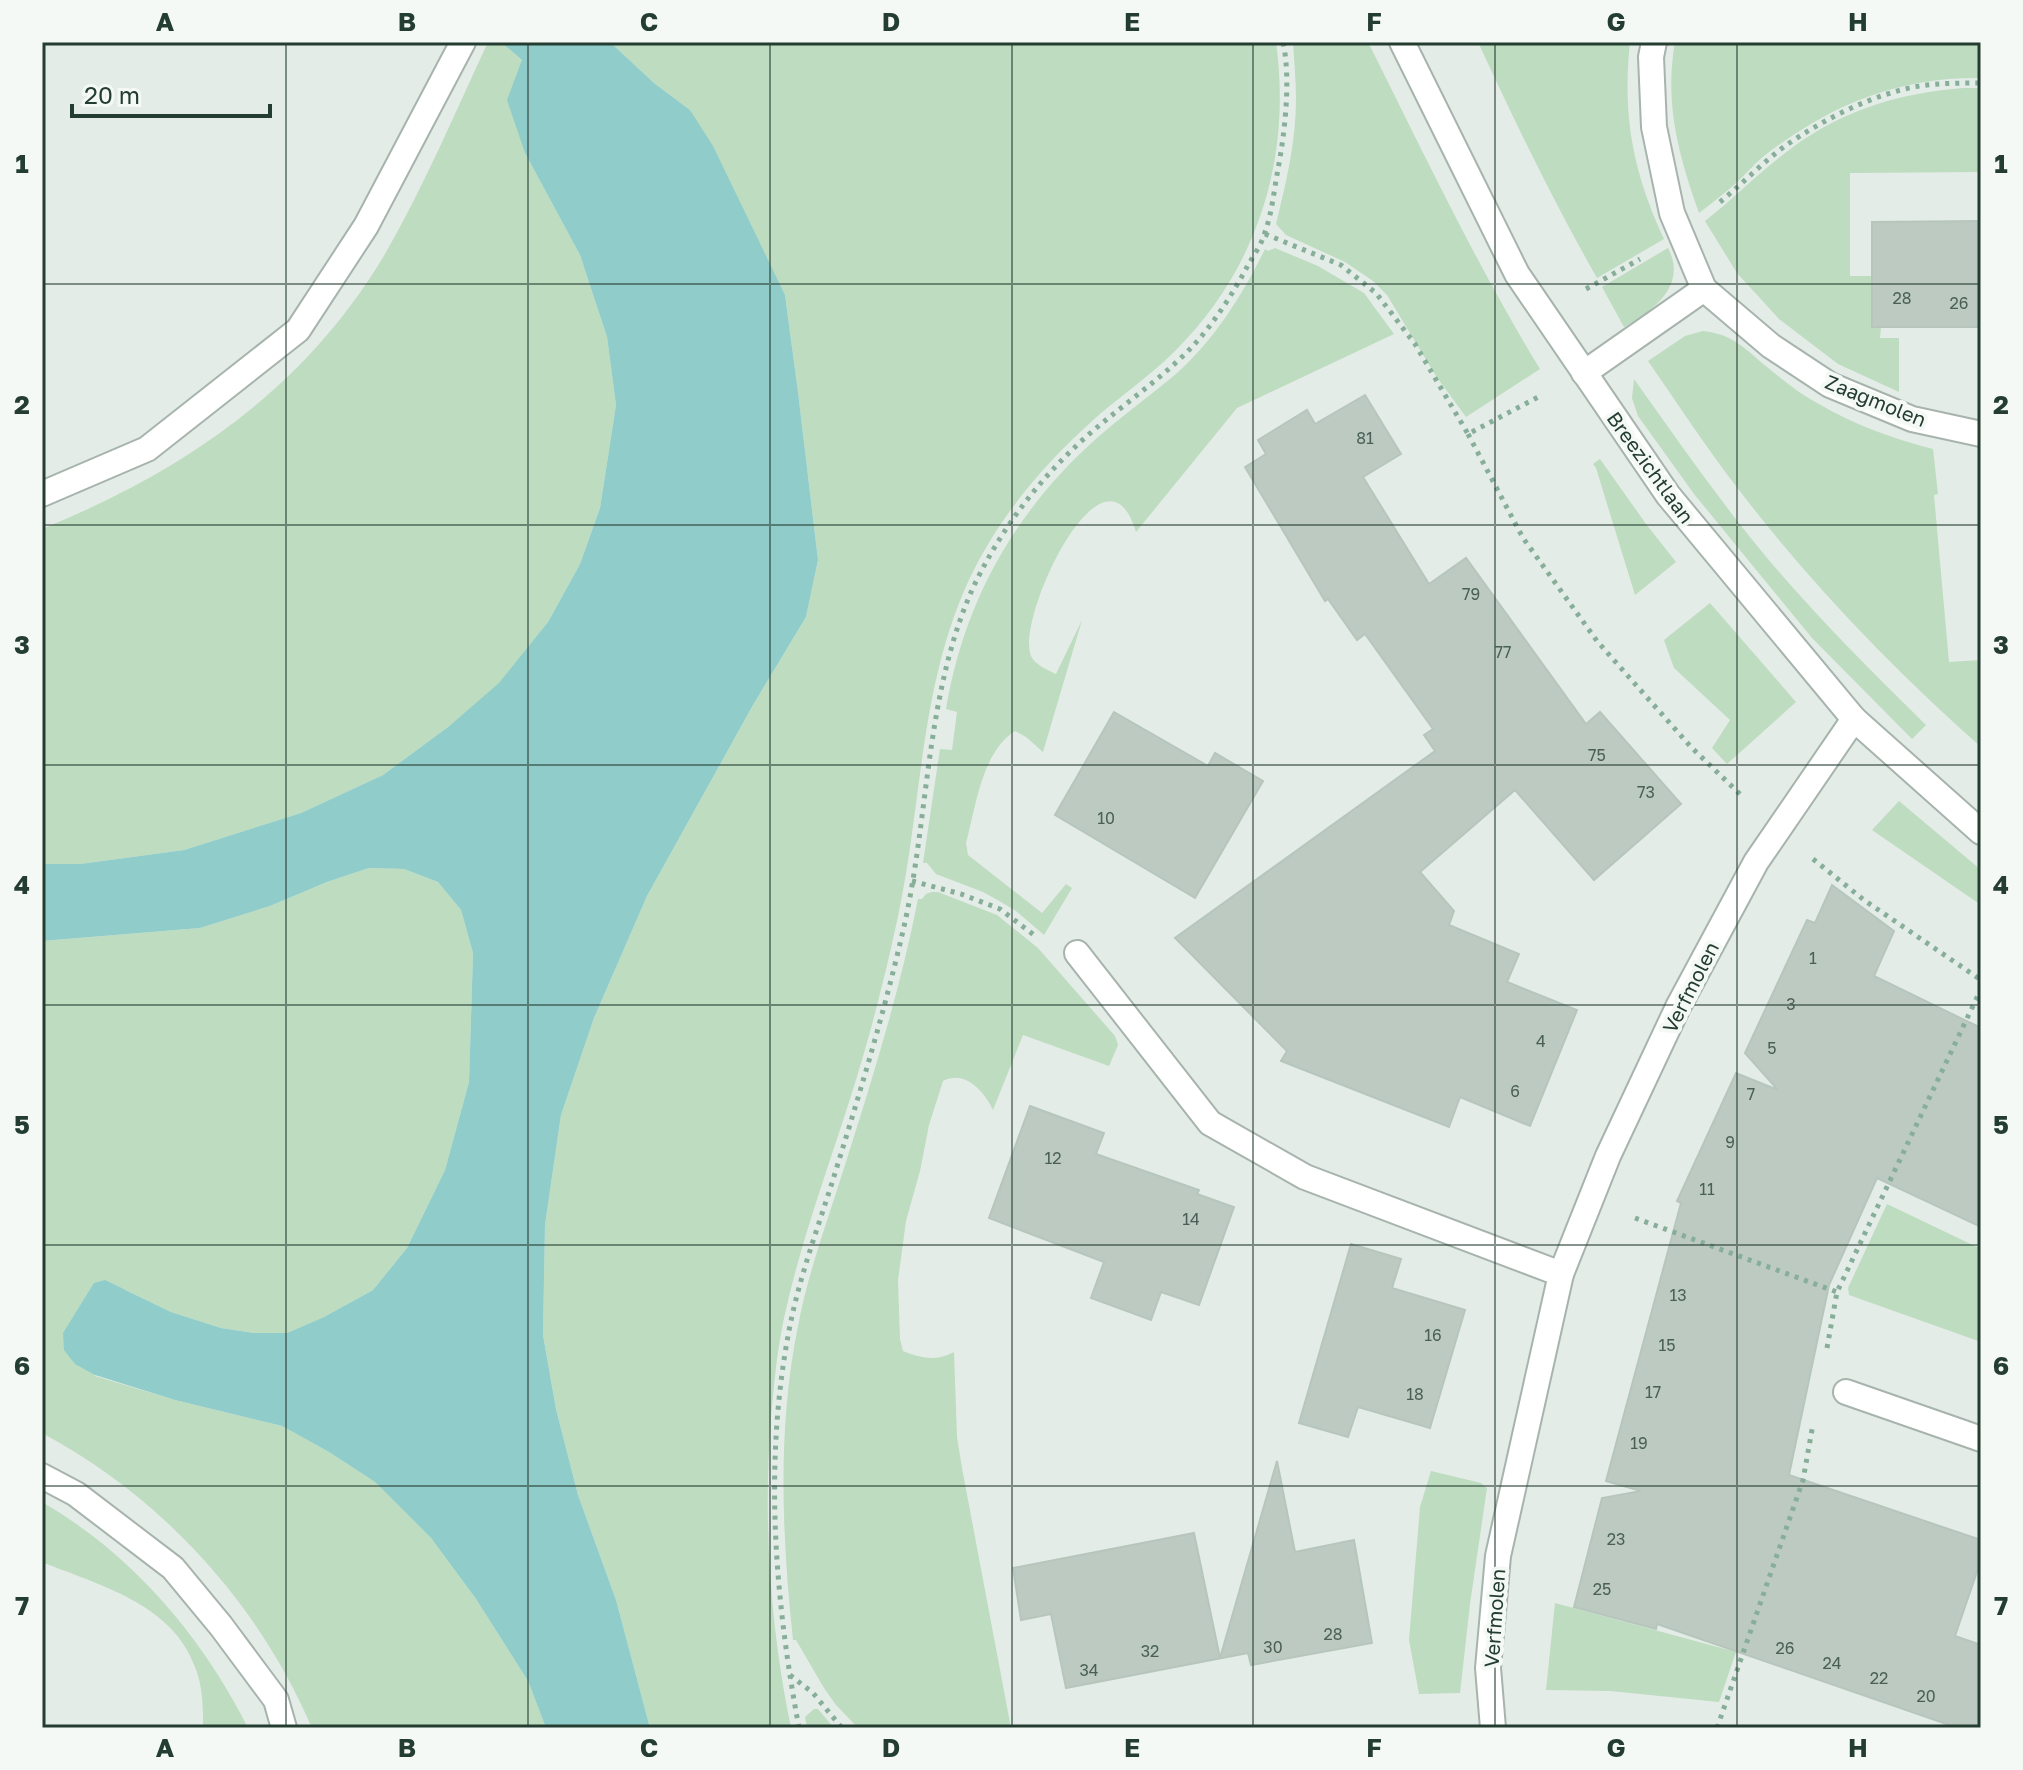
<svg xmlns="http://www.w3.org/2000/svg" width="2023" height="1770" font-family="'Golos Text',sans-serif">
<style>
.green{fill:#bedcc0}
.water{fill:#90cdca}
.building{fill:#bccac2;stroke:#b7c6bc;stroke-width:2}
.lines{fill:none;stroke-linecap:round;stroke-linejoin:round}
.service-casing{stroke:#a7b4ad;stroke-width:28}
.minor-casing{stroke:#a7b4ad;stroke-width:28}
.path{stroke:#87ae99;stroke-width:5;stroke-dasharray:4 6;stroke-linecap:butt}
.service{stroke:#fff;stroke-width:24}
.minor{stroke:#fff;stroke-width:24}
.grid{fill:none;stroke:#243d31;stroke-width:2;stroke-opacity:0.55}
.labels{text-anchor:middle;dominant-baseline:central;stroke-width:8;stroke-linejoin:round;paint-order:stroke}
.number-label{font-size:16px;fill:#4a6055}
.street-label{font-size:20px;fill:#243d31;stroke:#f4f9f6}
.neatline{fill:none;stroke:#243d31;stroke-width:3}
.grid-label{font-size:26px;text-anchor:middle;font-weight:bold;fill:#243d31}
</style>
<rect width="100%" height="100%" fill="#e4ece7"/>
<g class="green">
<path d="M488,42H501L522,60L525,153L580,255L607,337L616,405L600,508L580,564L548,622L500,683L448,727L383,775L301,813L184,850L80,864H42V529C184,471 305,389 385,254C424,186 455,113 488,42Z"/>
<path d="M610,42H1276C1292,158 1258,269 1174,352C1148,378 1117,398 1090,423C1040,468 997,520 968,582C919,689 922,808 897,921C884,981 869,1040 850,1099C827,1171 800,1244 784,1318C777,1351 774,1384 771,1418C763,1521 770,1626 791,1728H650L616,1600L578,1495L556,1409L543,1335L545,1225L561,1115L594,1018L647,896L753,705L806,617L818,560L798,392L785,295L690,110L654,83Z"/>
<path d="M1293,42H1368C1423,152 1476,264 1540,369L1466,417L1436,376L1387,295L1373,281L1345,262L1286,235L1276,224C1286,183 1296,142 1296,99C1296,80 1294,61 1293,42Z"/>
<path d="M1478,42H1630C1622,116 1633,172 1664,239L1597,278C1553,201 1515,122 1478,42Z"/>
<path d="M1675,42H1840L1844,45L1847,42H1981V78C1897,77 1830,105 1764,156C1753,165 1744,176 1733,186C1722,195 1711,204 1699,213C1679,156 1664,104 1675,42Z"/>
<path d="M1963,88H1981V172L1850,173V276H1872V326L1881,327L1880,338H1899V392L1838,364L1779,319L1737,273L1705,221C1731,201 1754,177 1780,157C1836,112 1893,94 1963,88Z"/>
<path d="M1275,248L1318,266L1364,293L1394,334L1237,408L1136,532C1105,428 1015,618 1031,656C1035,665 1048,670 1056,674L1082,620L1043,752L1026,737L1015,731C981,753 976,807 966,843L968,855L1042,913L1066,884L1072,888L1044,935L1016,911L1001,902L983,892L936,874L927,863H923L940,749L952,750L957,712L946,709C964,601 1015,511 1097,438C1123,415 1151,395 1177,373C1215,339 1243,294 1265,249L1268,251Z"/>
<path d="M1668,248C1688,286 1652,311 1624,327L1602,287Z"/>
<path d="M1703,331C1733,334 1745,349 1767,367C1783,380 1799,393 1817,403C1853,424 1893,439 1933,449L1938,494L1934,495L1949,662L1981,660V747C1893,669 1811,584 1739,490C1707,449 1678,404 1648,361L1685,336Z"/>
<path d="M1634,379C1679,442 1723,506 1773,565C1821,621 1873,673 1926,725L1912,739L1812,638L1694,494L1638,416L1632,398Z"/>
<path d="M1600,459L1646,524L1676,562L1635,595L1596,468L1593,464Z"/>
<path d="M1710,603L1796,702L1727,764L1712,748L1730,720L1674,668L1664,640Z"/>
<path d="M1899,801L1981,870V905L1872,830Z"/>
<path d="M369,868L404,869L438,882L461,910L473,953L469,1082L445,1170L407,1248L373,1290L324,1317L287,1333H254L221,1328L171,1312L124,1289L95,1376L175,1400L282,1426L329,1452L375,1482L431,1538L476,1599L528,1681L546,1728H312C259,1604 162,1497 42,1433V941L200,928L270,906L327,882Z"/>
<path d="M932,892H938L997,915L1038,948L1115,1036L1118,1045L1109,1066L1023,1035L993,1110C985,1092 965,1069 943,1081L929,1125L920,1171L906,1221L898,1280L900,1339L903,1351C921,1358 936,1362 954,1352L957,1437L962,1468L1011,1728H858L836,1705L824,1688L796,1640H793C782,1536 777,1429 798,1326C808,1272 828,1220 844,1168C872,1080 900,991 918,899H922L926,894Z"/>
<path d="M1887,1204L1981,1249V1342L1849,1295L1848,1288Z"/>
<path d="M1431,1471L1481,1483L1487,1488L1470,1604L1460,1693L1419,1694L1409,1640L1420,1507Z"/>
<path d="M42,1502C132,1554 202,1636 248,1728H203C203,1708 203,1686 195,1667C172,1603 98,1585 42,1562Z"/>
<path d="M1555,1603L1736,1652L1719,1702L1610,1691L1546,1690Z"/>
<path d="M814,1709H818L834,1728H807L805,1717Z"/>
</g>
<path class="water" d="M501,42H610L654,83L690,110L713,146L785,295L798,392L818,560L806,617L753,705L647,896L594,1018L561,1115L545,1225L543,1335L556,1409L578,1495L616,1600L650,1728H546L528,1681L476,1599L431,1538L375,1482L329,1452L282,1426L175,1400L95,1375L75,1364L64,1350L63,1333L94,1283L105,1280L171,1312L221,1328L254,1333H287L324,1317L373,1290L407,1248L445,1170L469,1082L473,953L461,910L438,882L404,869L369,868L327,882L270,906L200,928L42,941V864H80L184,850L301,813L383,775L448,727L499,683L548,622L580,564L600,508L616,405L607,337L580,255L525,153L507,100L522,60Z"/>
<g class="building">
<path d="M1981,221V327H1872V222Z"/>
<path d="M1365,395L1401,454L1363,477L1429,584L1466,558L1586,724L1600,712L1681,804L1594,880L1515,790L1420,872L1454,911L1449,925L1519,954L1507,982L1577,1010L1530,1126L1460,1097L1449,1127L1281,1061L1287,1051L1175,938L1435,751L1424,735L1433,729L1365,634L1357,640L1328,599L1325,601L1245,467L1266,454L1258,440L1307,410L1315,424Z"/>
<path d="M1114,712L1208,766L1215,753L1263,781L1195,898L1055,815Z"/>
<path d="M1832,885L1894,931L1874,976L1981,1028V1227L1877,1178L1829,1285L1789,1475L1981,1540V1560L1955,1636L1981,1645V1728H1958L1657,1624L1656,1629L1574,1607L1602,1498L1641,1491L1606,1481L1681,1203L1677,1201L1736,1073L1778,1090L1745,1053L1807,920L1815,923Z"/>
<path d="M1030,1106L1104,1133L1096,1154L1199,1190L1197,1194L1234,1207L1199,1305L1161,1292L1151,1320L1091,1298L1104,1262L989,1218Z"/>
<path d="M1351,1244L1401,1259L1392,1288L1465,1310L1430,1428L1358,1407L1348,1437L1299,1423Z"/>
<path d="M1277,1461L1295,1552L1354,1540L1372,1643L1251,1665L1248,1653L1066,1688L1051,1614L1021,1620L1013,1568L1194,1533L1220,1658Z"/>
</g>
<g class="lines">
<g class="service-casing">
<path id="service" d="M1846,1392L1981,1439"/>
</g>
<g class="minor-casing">
<g id="minor">
<path d="M1402,42L1517,274L1668,495L1854,719L1981,832"/>
<path d="M1654,42L1651,57L1654,127L1672,213L1704,289L1771,346L1830,385L1912,419L1981,434"/>
<path d="M1584,373L1704,289"/>
<path d="M42,494L147,449L298,330L366,226L463,42"/>
<path d="M1077,953L1210,1123L1305,1177L1561,1274"/>
<path d="M42,1476L76,1494L173,1568L221,1626L276,1700L284,1728"/>
<path d="M1493,1728L1488,1668L1498,1556L1561,1274L1608,1156L1678,1007L1756,862L1854,719"/>
</g>
</g>
<g class="path">
<path d="M1720,202C1742,184 1762,163 1785,146C1822,120 1875,93 1920,86C1940,83 1961,83 1981,83"/>
<path d="M1265,234L1341,265L1376,293L1415,344L1468,434L1542,395"/>
<path d="M1586,289L1640,259"/>
<path d="M1468,434L1523,538L1597,641L1691,747L1743,797"/>
<path d="M1813,859L1864,900L1981,980"/>
<path d="M912,881L961,894L1000,909L1034,935"/>
<path d="M1635,1218L1837,1292"/>
<path d="M1827,1348L1837,1292L1981,989"/>
<path d="M790,1675L813,1693L842,1728"/>
<path d="M799,1728C775,1599 764,1466 788,1336C797,1285 815,1236 831,1186C858,1099 885,1011 905,922C929,812 926,694 972,590C996,538 1031,489 1073,449C1110,413 1155,385 1191,348C1213,325 1234,292 1248,265C1254,255 1262,244 1265,232C1272,213 1274,190 1278,169C1285,132 1291,79 1283,42"/>
<path d="M1717,1728L1803,1480L1813,1424"/>
</g>
<use href="#service" class="service"/>
<use href="#minor" class="minor"/>
</g>
<path class="grid" d="M286,42V1728M528,42V1728M770,42V1728M1012,42V1728M1253,42V1728M1495,42V1728M1737,42V1728M42,284H1981M42,525H1981M42,765H1981M42,1005H1981M42,1245H1981M42,1486H1981"/>
<g class="labels">
<g class="number-label">
<text x="1902" y="298">28</text>
<text x="1959" y="303">26</text>
<text x="1365" y="438">81</text>
<text x="1471" y="594">79</text>
<text x="1503" y="652">77</text>
<text x="1597" y="755">75</text>
<text x="1646" y="792">73</text>
<text x="1106" y="818">10</text>
<text x="1813" y="958">1</text>
<text x="1791" y="1004">3</text>
<text x="1541" y="1041">4</text>
<text x="1772" y="1048">5</text>
<text x="1515" y="1091">6</text>
<text x="1751" y="1094">7</text>
<text x="1730" y="1142">9</text>
<text x="1053" y="1158">12</text>
<text x="1707" y="1189">11</text>
<text x="1191" y="1219">14</text>
<text x="1678" y="1295">13</text>
<text x="1433" y="1335">16</text>
<text x="1667" y="1345">15</text>
<text x="1653" y="1392">17</text>
<text x="1415" y="1394">18</text>
<text x="1639" y="1443">19</text>
<text x="1616" y="1539">23</text>
<text x="1602" y="1589">25</text>
<text x="1333" y="1634">28</text>
<text x="1273" y="1647">30</text>
<text x="1785" y="1648">26</text>
<text x="1150" y="1651">32</text>
<text x="1832" y="1663">24</text>
<text x="1089" y="1670">34</text>
<text x="1879" y="1678">22</text>
<text x="1926" y="1696">20</text>
</g>
<g class="street-label">
<text transform="translate(1876 400) rotate(22)">Zaagmolen</text>
<text transform="translate(1651 467) rotate(54)">Breezichtlaan</text>
<text transform="translate(1690 987) rotate(-63)">Verfmolen</text>
<text transform="translate(1494 1618) rotate(-86)">Verfmolen</text>
</g>
</g>
<rect width="2023" height="1770" fill="none" stroke="#f4f9f6" stroke-width="88"/>
<path d="M72 104v12h198v-12" fill="none" stroke="#243d31" stroke-width="4"/>
<text x="84" y="104" font-size="24" fill="#243d31" stroke="#f4f9f6" stroke-width="6" paint-order="stroke">20 m</text>
<rect x="44" y="44" width="1935" height="1682" class="neatline"/>
<g class="grid-label">
<text x="165" y="31">A</text>
<text x="407" y="31">B</text>
<text x="649" y="31">C</text>
<text x="891" y="31">D</text>
<text x="1132" y="31">E</text>
<text x="1374" y="31">F</text>
<text x="1616" y="31">G</text>
<text x="1858" y="31">H</text>
<text x="22" y="173">1</text>
<text x="2001" y="173">1</text>
<text x="22" y="414">2</text>
<text x="2001" y="414">2</text>
<text x="22" y="654">3</text>
<text x="2001" y="654">3</text>
<text x="22" y="894">4</text>
<text x="2001" y="894">4</text>
<text x="22" y="1134">5</text>
<text x="2001" y="1134">5</text>
<text x="22" y="1375">6</text>
<text x="2001" y="1375">6</text>
<text x="22" y="1615">7</text>
<text x="2001" y="1615">7</text>
<text x="165" y="1757">A</text>
<text x="407" y="1757">B</text>
<text x="649" y="1757">C</text>
<text x="891" y="1757">D</text>
<text x="1132" y="1757">E</text>
<text x="1374" y="1757">F</text>
<text x="1616" y="1757">G</text>
<text x="1858" y="1757">H</text>
</g>
</svg>
